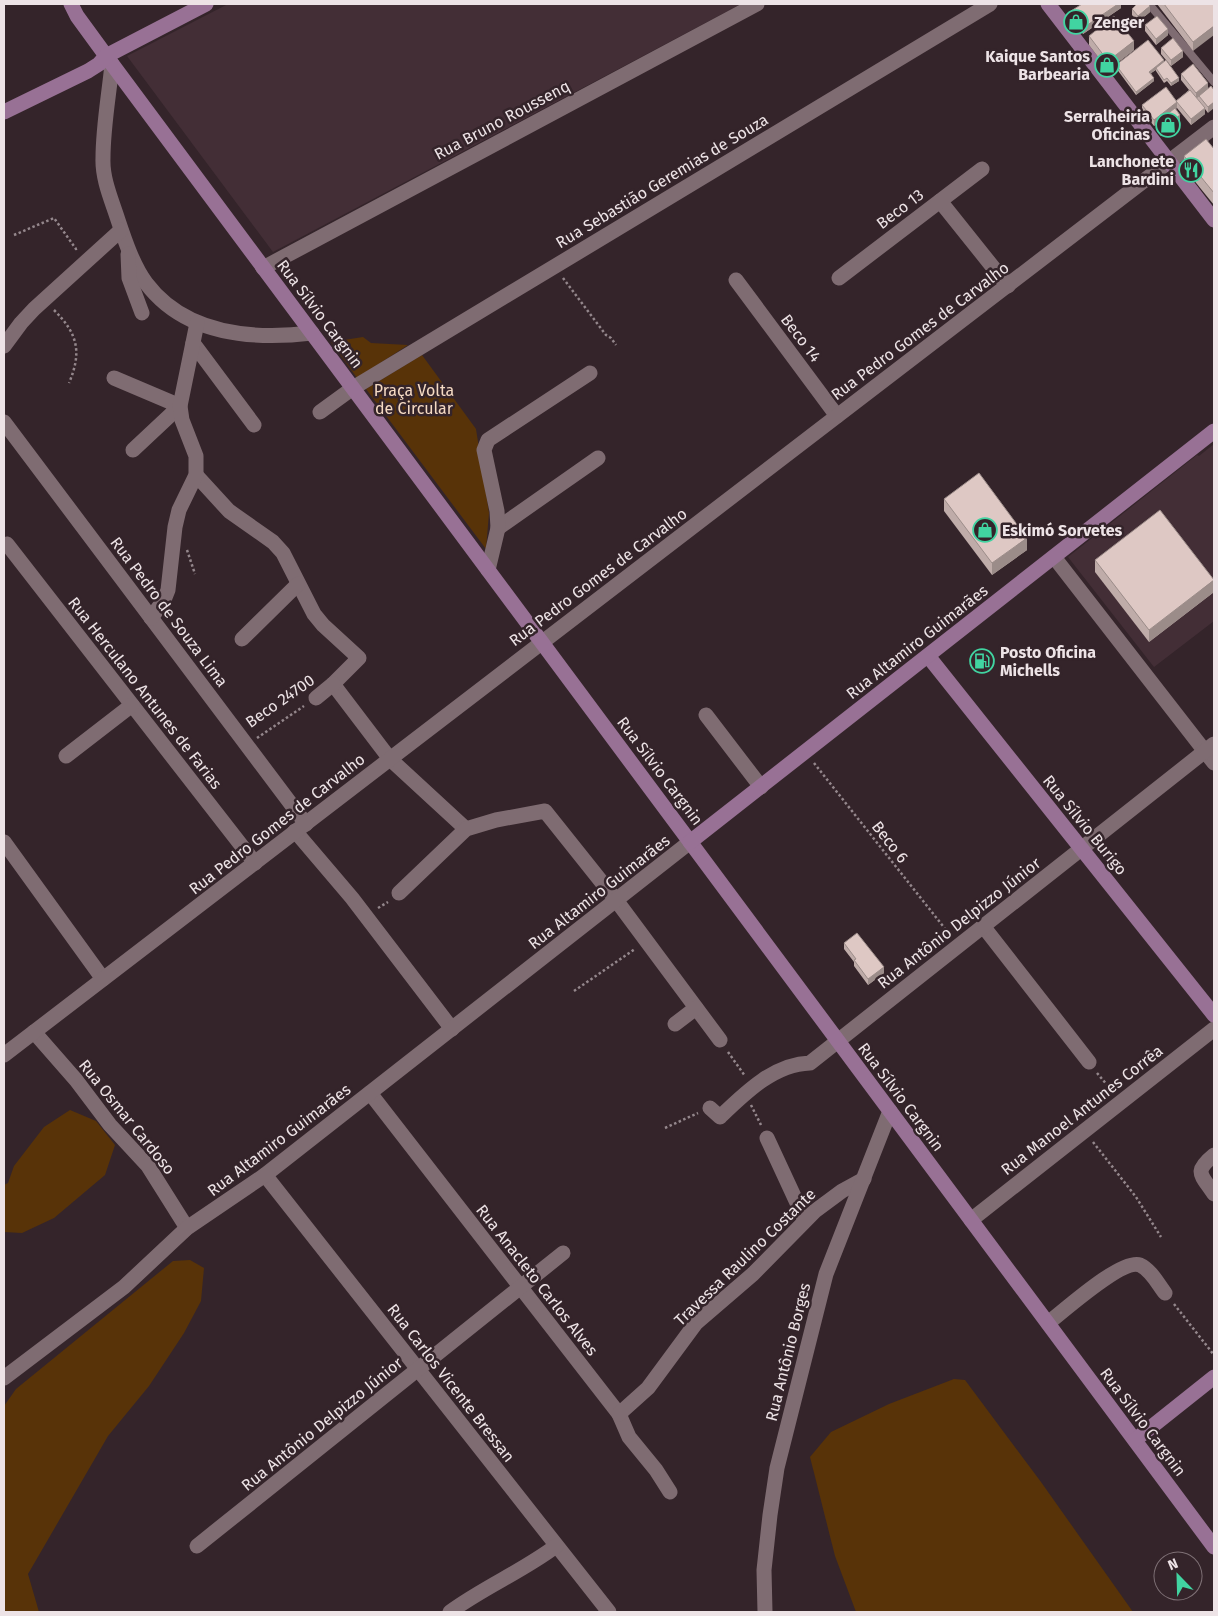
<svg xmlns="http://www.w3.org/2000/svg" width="1218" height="1616" font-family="'Fira Sans',sans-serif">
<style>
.built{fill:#432e36}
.green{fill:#583308}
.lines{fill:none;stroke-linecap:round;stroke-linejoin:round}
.path{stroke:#94878c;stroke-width:2.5;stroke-dasharray:2.5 2.5;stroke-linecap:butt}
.lane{stroke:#7f6c72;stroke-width:8}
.street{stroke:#7f6c72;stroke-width:15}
.secondary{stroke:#987195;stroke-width:15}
.wall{fill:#bfaca9}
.shaded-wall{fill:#9b8c89}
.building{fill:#dec8c4;stroke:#9b8c89}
.labels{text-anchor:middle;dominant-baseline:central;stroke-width:5;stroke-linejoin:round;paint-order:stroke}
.poi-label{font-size:16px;font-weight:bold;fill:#ede3e6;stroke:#34242a;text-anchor:start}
.street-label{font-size:16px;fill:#ede3e6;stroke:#34242a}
.park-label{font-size:16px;fill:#f5dac3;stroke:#34242a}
</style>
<rect width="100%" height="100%" fill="#34242a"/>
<g class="built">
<path d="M228,4H741L273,252L127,56Z"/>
<path d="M1214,444V621L1154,667L1068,557L1197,455L1199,456Z"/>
</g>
<g class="green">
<path d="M363,337L371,343L408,345L357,378L331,342Z"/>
<path d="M422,355L476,429L489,513L486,549L366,389Z"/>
<path d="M70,1110L96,1121L115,1145L105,1175L54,1218L22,1233L4,1232V1185L8,1183L14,1166L44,1127Z"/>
<path d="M190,1260L204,1268L201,1301L184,1333L149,1386L108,1436L28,1574L39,1612H4V1406L16,1389L173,1261Z"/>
<path d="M954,1379L965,1380L1041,1482L1133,1612H856L835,1556L810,1457L831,1432L889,1404Z"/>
</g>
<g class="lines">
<g class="path">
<path d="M14,235L54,218L76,249L78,248"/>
<path d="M563,278L606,335L611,338L616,345"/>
<path d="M54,310C78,334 82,352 69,383"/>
<path d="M187,550L195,574"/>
<path d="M257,738L304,706"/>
<path d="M814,763L950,935"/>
<path d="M378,908L388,902"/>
<path d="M574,991L635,949"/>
<path d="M728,1052L745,1076"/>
<path d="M1097,1073L1113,1092"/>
<path d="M751,1105L761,1125"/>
<path d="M665,1128L698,1113"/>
<path d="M1093,1142L1136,1197L1161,1237"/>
<path d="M1174,1304L1214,1355"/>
</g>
<path class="lane" d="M1149,4L1214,82"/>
<g class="street">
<path d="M112,64C109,95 103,127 103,158C102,179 112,201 118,220C125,241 133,265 146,283C185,335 253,340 312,333"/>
<path d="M940,201L1008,286"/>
<path d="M128,254L129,278L142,313"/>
<path d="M263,268L757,4"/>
<path d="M839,278L982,169"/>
<path d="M736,280L837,416"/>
<path d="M193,343L254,425"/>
<path d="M4,346L21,323L34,309L121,230"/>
<path d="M114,378L180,406L133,450"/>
<path d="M320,412L353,388L990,4"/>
<path d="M4,422L306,824"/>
<path d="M196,475L229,511L273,542L283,553L314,614L323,625L359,658L333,684L390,759L466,829"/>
<path d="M498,528L598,458"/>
<path d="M7,544L255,863"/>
<path d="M1054,557L1214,763"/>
<path d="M488,570L498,528L497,511L484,450L488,440L590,373"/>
<path d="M151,618L164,600L168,590L175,527L179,510L196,475V456L182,420L180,406L197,323"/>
<path d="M242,639L298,584"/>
<path d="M316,698L333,684"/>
<path d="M706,715L761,787"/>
<path d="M66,756L132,705"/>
<path d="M295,831L352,898L452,1029"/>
<path d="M4,842L103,979"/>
<path d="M399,893L466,829L496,820L545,811L616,900L720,1040"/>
<path d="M983,926L1089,1062"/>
<path d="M675,1024L696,1008"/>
<path d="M34,1032L76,1080L110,1125L148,1166L187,1228"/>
<path d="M4,1055L1214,127"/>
<path d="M370,1093L619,1414L629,1437L656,1470L670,1492"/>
<path d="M710,1108L720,1117C745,1093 774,1064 810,1063L1214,744"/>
<path d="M767,1138L805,1220"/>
<path d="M1214,1155C1193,1172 1201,1174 1214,1194"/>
<path d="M265,1175L609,1612"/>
<path d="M971,1220L1214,1029"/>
<path d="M1048,1323C1064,1311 1122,1258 1140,1265C1151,1270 1158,1284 1165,1293"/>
<path d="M4,1378L124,1287L187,1228L265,1175L690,842"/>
<path d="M619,1414L648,1388L696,1323L753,1274L815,1211L842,1191L864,1179"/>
<path d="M197,1546L563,1253"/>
<path d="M450,1612C484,1587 523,1571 556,1546"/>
<path d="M765,1612L764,1570L770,1515L777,1468L826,1274L890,1111"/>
</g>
<g class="secondary">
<path d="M71,4L77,16L112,64L1214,1547"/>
<path d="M1048,4L1214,220"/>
<path d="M4,112L88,71L99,64L106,56L206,4"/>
<path d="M928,656L1214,1015"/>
<path d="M690,842L1214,431"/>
<path d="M1135,1440L1214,1377"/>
</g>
</g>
<g class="wall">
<path d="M1121,4V8L1083,34L1071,17V11Z"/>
<path d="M1157,4H1213L1193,51Z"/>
<path d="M1132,9L1150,12L1138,22L1132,15Z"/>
<path d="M1145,25L1168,35L1156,45L1145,31Z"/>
<path d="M1089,36L1134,50L1108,70L1089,45Z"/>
<path d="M1161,48L1183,57L1171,66L1161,54Z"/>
<path d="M1164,62L1179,81L1171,86L1167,81L1164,83L1156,71V70L1151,73L1154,81L1136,95L1116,68V65Z"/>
<path d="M1181,74L1208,83V113L1205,109V114L1191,125L1177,108L1175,109L1180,121L1161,136L1156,129V124L1154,126L1142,111V105L1176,101L1189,90L1181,80Z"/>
<path d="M1214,149V205L1184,168V156Z"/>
<path d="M944,499L1027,550L992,575L944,511Z"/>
<path d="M1095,560L1214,592L1149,642L1095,572Z"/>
<path d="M844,943L884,973L868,985L854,966V962L844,949Z"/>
</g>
<g class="shaded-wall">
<path d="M1118,4H1121V8L1083,34V28Z"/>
<path d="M1150,6V12L1138,22V16Z"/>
<path d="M1214,26V35L1193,51V42Z"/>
<path d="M1168,29V35L1156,45V39Z"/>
<path d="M1134,41V50L1108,70V61Z"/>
<path d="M1183,51V57L1171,66V60Z"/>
<path d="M1164,60V63L1149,75V72Z"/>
<path d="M1154,78V81L1136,95V92Z"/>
<path d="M1179,78V81L1171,86V83Z"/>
<path d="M1208,83V89L1196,99V93Z"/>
<path d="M1177,102V108L1154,126V120Z"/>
<path d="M1214,102V108L1208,113V107Z"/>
<path d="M1205,108V114L1191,125V119Z"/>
<path d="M1180,115V121L1161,136V130Z"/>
<path d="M1027,538V550L992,575V563Z"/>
<path d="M1214,580V592L1149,642V630Z"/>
<path d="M884,967V973L868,985V979Z"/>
</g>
<g class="building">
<path d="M1082,4H1118L1083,28L1071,11Z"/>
<path d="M1137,4H1148L1150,6L1138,16L1132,9Z"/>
<path d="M1164,4H1213L1214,6V26L1193,42Z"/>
<path d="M1114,16L1134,41L1108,61L1089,36Z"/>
<path d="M1157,16L1168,29L1156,39L1145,25Z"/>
<path d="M1173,38L1183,51L1171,60L1161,48Z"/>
<path d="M1148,40L1164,60L1149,72L1154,78L1136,92L1116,65Z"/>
<path d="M1166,60L1179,78L1171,83L1167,78L1164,80L1156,68Z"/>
<path d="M1193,64L1208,83L1196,93L1181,74Z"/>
<path d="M1211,86L1214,90V102L1208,107L1199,96Z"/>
<path d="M1166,87L1177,102L1154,120L1142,105Z"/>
<path d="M1190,90L1205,108L1191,119L1176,101Z"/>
<path d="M1175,108L1180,115L1161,130L1156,123Z"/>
<path d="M1206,139L1214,149V193L1184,156Z"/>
<path d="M979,473L1027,538L992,563L944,499Z"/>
<path d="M1160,510L1214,580L1149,630L1095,560Z"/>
<path d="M857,933L884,967L868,979L854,960L856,959L844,943Z"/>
</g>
<defs>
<g id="shop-ring" transform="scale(1.25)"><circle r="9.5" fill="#34242a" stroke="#41d4a1" stroke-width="1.5"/><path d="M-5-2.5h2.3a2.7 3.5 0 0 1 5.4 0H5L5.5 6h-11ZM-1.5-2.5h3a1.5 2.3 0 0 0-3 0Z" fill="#41d4a1"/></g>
<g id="restaurant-ring" transform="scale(1.25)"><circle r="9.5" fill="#34242a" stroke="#41d4a1" stroke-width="1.5"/><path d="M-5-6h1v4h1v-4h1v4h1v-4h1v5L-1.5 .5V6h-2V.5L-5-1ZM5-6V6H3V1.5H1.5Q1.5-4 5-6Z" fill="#41d4a1"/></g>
<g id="fuel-ring" transform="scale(1.25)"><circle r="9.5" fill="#34242a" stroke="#41d4a1" stroke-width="1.5"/><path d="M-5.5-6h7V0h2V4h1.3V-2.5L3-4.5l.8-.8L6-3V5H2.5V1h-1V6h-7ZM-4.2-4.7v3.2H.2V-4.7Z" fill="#41d4a1"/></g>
</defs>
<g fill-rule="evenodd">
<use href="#shop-ring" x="1076" y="22"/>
<use href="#shop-ring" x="1107" y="65"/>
<use href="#shop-ring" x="1168" y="125"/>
<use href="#restaurant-ring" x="1191" y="170"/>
<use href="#shop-ring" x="985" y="530"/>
<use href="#fuel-ring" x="982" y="661"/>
</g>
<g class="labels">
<g class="poi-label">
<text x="1094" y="22">Zenger</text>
<text x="1090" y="56" text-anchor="end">Kaique Santos<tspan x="1090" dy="18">Barbearia</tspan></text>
<text x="1150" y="116" text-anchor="end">Serralheiria<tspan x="1150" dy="18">Oficinas</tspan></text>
<text x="1174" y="161" text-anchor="end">Lanchonete<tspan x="1174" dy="18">Bardini</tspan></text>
<text x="1002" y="530">Eskimó Sorvetes</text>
<text x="1000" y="652">Posto Oficina<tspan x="1000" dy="18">Michells</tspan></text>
</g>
<g class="street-label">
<text transform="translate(502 120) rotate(-28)">Rua Bruno Roussenq</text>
<text transform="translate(662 181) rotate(-31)">Rua Sebastião Geremias de Souza</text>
<text transform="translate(900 209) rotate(-37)">Beco 13</text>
<text transform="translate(320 314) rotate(53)">Rua Sílvio Cargnin</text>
<text transform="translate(920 331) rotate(-37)">Rua Pedro Gomes de Carvalho</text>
<text transform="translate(801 338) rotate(53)">Beco 14</text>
<text transform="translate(598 577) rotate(-37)">Rua Pedro Gomes de Carvalho</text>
<text transform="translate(169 612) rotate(53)">Rua Pedro de Souza Lima</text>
<text transform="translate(917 642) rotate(-38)">Rua Altamiro Guimarães</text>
<text transform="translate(145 693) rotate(52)">Rua Herculano Antunes de Farias</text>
<text transform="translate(280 701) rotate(-35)">Beco 24700</text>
<text transform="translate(660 771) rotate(53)">Rua Sílvio Cargnin</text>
<text transform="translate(277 824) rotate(-38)">Rua Pedro Gomes de Carvalho</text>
<text transform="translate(1085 825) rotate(51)">Rua Sílvio Burigo</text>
<text transform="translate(890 842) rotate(52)">Beco 6</text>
<text transform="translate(599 892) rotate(-38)">Rua Altamiro Guimarães</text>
<text transform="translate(959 923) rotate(-38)">Rua Antônio Delpizzo Júnior</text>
<text transform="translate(901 1097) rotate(53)">Rua Sílvio Cargnin</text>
<text transform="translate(1082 1110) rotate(-38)">Rua Manoel Antunes Corrêa</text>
<text transform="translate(127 1117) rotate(51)">Rua Osmar Cardoso</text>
<text transform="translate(279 1140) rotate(-37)">Rua Altamiro Guimarães</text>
<text transform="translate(745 1257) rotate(-44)">Travessa Raulino Costante</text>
<text transform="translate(537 1280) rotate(52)">Rua Anacleto Carlos Alves</text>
<text transform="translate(788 1352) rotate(-76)">Rua Antônio Borges</text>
<text transform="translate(451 1383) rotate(52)">Rua Carlos Vicente Bressan</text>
<text transform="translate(1143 1422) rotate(53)">Rua Sílvio Cargnin</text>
<text transform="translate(322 1424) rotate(-39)">Rua Antônio Delpizzo Júnior</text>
</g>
<g class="park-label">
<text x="414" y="390">Praça Volta<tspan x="414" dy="18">de Circular</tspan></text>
</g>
</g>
<rect width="1218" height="1616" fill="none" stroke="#ede3e6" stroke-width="10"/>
<g transform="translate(1178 1576) rotate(337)"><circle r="24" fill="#34242a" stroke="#7e7075"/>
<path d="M0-4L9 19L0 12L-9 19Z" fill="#41d4a1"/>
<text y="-8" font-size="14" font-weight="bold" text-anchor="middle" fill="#ede3e6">N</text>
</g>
</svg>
